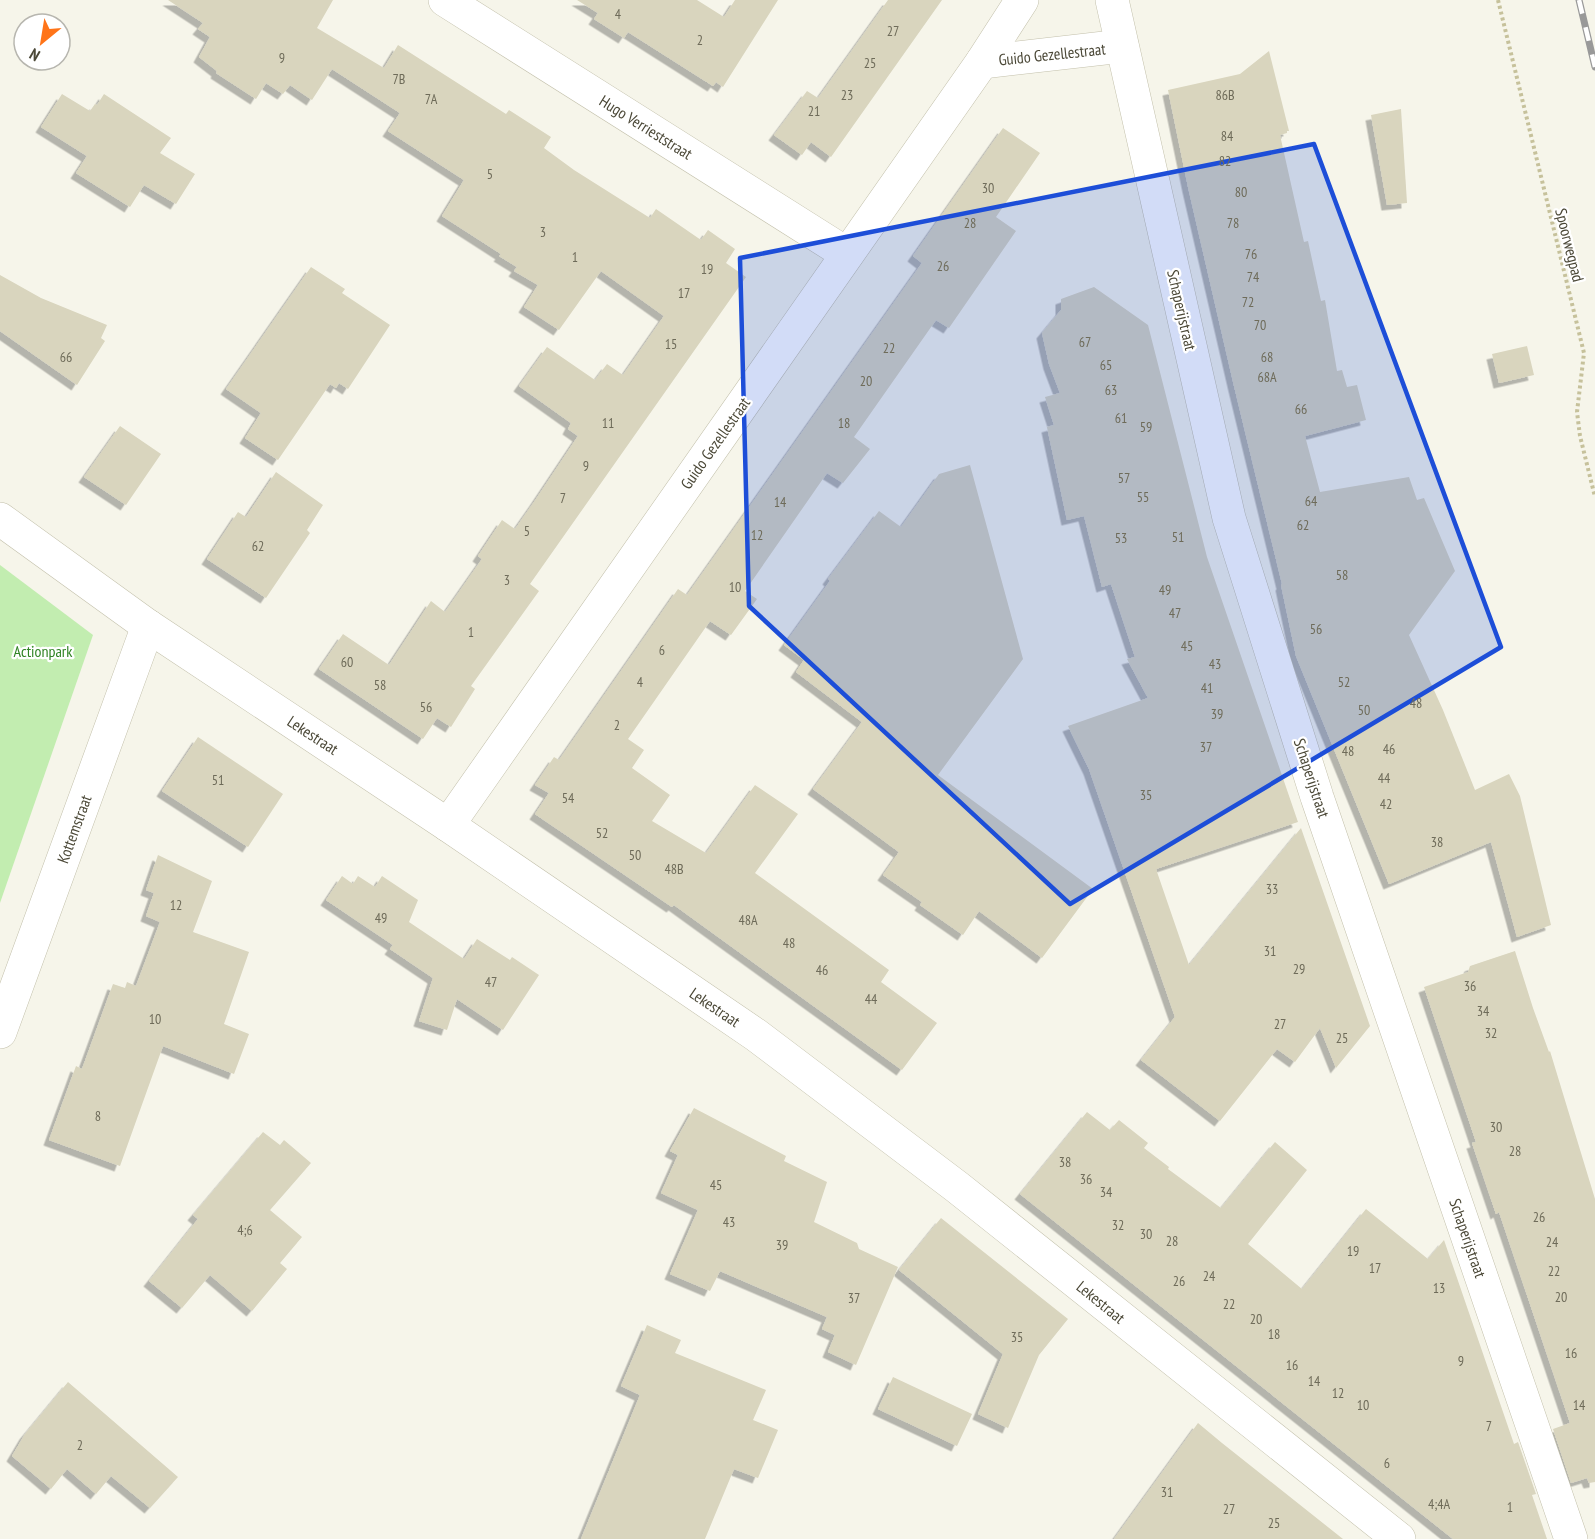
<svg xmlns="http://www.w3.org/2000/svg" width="1595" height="1539" font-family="'PT Sans Narrow',sans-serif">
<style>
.green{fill:#c2edb0}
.building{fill:#d9d5be;filter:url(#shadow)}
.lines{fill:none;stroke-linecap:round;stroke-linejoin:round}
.minor-casing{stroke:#c3c0ab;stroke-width:34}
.path{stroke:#c6c19b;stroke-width:4;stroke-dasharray:3 3;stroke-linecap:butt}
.minor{stroke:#fff;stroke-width:33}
.rail-casing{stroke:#999;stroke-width:7}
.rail{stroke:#fff;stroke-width:4.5;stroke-dasharray:14;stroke-linecap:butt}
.marked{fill:#1d4ed8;fill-opacity:0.2;stroke:#1d4ed8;stroke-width:4.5;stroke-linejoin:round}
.labels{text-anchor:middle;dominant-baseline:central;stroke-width:4.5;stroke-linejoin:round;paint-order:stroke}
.number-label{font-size:14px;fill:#6e6b59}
.street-label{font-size:16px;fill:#4b4837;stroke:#fff}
.park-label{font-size:16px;fill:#308324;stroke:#fff}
</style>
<defs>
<filter id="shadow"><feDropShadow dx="-5.5" dy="5.5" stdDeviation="0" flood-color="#0004"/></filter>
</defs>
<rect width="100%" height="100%" fill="#f6f5ea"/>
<path class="green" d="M0,565L93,635L0,903Z"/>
<g class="building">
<path d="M168,0H333L317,28L384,68L398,45L506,114L509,110L551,137L544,148L574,170L650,218L656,209L701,240L708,230L735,249L726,263L746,277L530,584L539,591L471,686L475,689L451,727L437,718L423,739L319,669L343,634L389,665L431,601L445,612L482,559L478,556L502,520L515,529L534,502L578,436L568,429L571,423L519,386L547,347L595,380L607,364L623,375L664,316L601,271L559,330L524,307L538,285L514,271L517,267L499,256L501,254L442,216L464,180L388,131L400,113L332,69L312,100L290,85L283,94L266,83L256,99L216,73L217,71L199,57L210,37L198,29L203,23Z"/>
<path d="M577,0H697L724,17L735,0H778L723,87L716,82L713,86L628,32L624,38L594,19L598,13Z"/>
<path d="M888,0H942L831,157L811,142L802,155L774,135L807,91L818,98Z"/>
<path d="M1269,51L1289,131H1287V133L1280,135L1304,242L1308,241L1321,301L1325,300L1337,371L1342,370L1347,387L1357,385L1366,420L1305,436L1320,492L1409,477L1417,500L1424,498L1455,571L1409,635L1443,710L1475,790L1509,774L1520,796L1551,925L1517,937L1491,842L1389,884L1296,656L1281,585L1282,584L1234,386L1188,187L1168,90L1240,74Z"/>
<path d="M62,94L90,111L95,104L97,105L104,94L171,138L160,153L195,174L176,204L144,185L130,207L76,173L87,156L41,127Z"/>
<path d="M1401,109L1407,203L1387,205L1371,115Z"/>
<path d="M1003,128L1040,153L996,217L1016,231L949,328L936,320L854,437L870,449L843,483L827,473L809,499L745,591L757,599L731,635L710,621L628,739L644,750L632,768L670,795L652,821L706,853L755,785L798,814L755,873L889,970L881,982L937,1023L902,1070L674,905L672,907L535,814L549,793L535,785L554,757L559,760L678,589L687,595L922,263L913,256Z"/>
<path d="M311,267L345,289L342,293L390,325L348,389L339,383L336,388L330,384L278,460L245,438L261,413L226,389Z"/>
<path d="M0,275L41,298L107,325L101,338L105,341L77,385L0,331Z"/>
<path d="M1094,287L1148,325L1207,557L1298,822L1156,869L1189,965L1301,828L1370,1026L1336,1068L1320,1028L1295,1062L1277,1049L1220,1121L1141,1060L1175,1017L1089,769L1068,726L1148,698L1127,659L1135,657L1111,584L1102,587L1084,516L1067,520L1047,427L1054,425L1045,397L1060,393L1049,364L1042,333L1061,310V299Z"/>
<path d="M1527,346L1534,375L1499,383L1492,354Z"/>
<path d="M120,426L161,454L126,505L84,477Z"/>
<path d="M970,465L1023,659L938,775L1093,889L1042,958L979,911L963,935L920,905L922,902L883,875L899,852L813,789L862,722L796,672L804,660L784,645L830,581L828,579L879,511L901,527L939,474Z"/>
<path d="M276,472L323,505L307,530L310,533L266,598L207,559L238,512L246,517Z"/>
<path d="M198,737L283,794L248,847L162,791Z"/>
<path d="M158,855L212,881L193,932L249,952L224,1024L249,1034L234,1074L163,1046L120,1166L49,1140L76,1066L82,1069L113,984L125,988L127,982L136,986L160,922L146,916L154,893L146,890Z"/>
<path d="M342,876L353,884L358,876L375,887L382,876L418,900L409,922L464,959L477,939L510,960L512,957L539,975L503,1030L457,999L447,1030L419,1021L433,978L390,949L393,945L326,900Z"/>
<path d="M1515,951L1533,1008L1549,1052L1550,1051L1595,1199V1482L1589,1483L1587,1478L1571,1483L1553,1429L1570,1423L1499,1212L1496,1214L1472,1143L1476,1142L1424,987L1468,972L1470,966Z"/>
<path d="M694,1108L786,1156L784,1161L827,1182L814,1222L857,1243L859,1249L898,1267L856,1365L828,1352L835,1335L822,1329L827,1317L720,1271L710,1291L670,1274L698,1210L661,1193L678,1155L670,1151Z"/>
<path d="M1087,1112L1110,1130L1119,1120L1148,1143L1144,1148L1169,1167L1168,1169L1221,1208L1275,1142L1307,1170L1248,1244L1302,1289L1366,1209L1428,1259L1444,1240L1514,1444L1518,1442L1536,1494L1532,1495L1547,1539H1453L1020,1194Z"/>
<path d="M263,1132L280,1145L284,1140L311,1163L270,1210L302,1237L280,1263L287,1269L252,1311L210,1275L182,1308L149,1281L198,1219L193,1215Z"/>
<path d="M941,1218L1068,1319L1039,1355L1008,1428L978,1414L1003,1354L899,1270Z"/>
<path d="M647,1325L681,1340L675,1353L766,1390L753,1420L778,1430L758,1478L734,1469L705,1539H581L640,1395L621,1386Z"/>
<path d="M893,1377L972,1414L957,1446L878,1409Z"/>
<path d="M68,1382L178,1477L150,1508L111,1476L96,1494L67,1469L51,1489L12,1456L25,1434Z"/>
<path d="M1198,1423L1222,1443L1343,1539H1114Z"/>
</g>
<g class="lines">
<g class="minor-casing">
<g id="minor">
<path d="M445,0L847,254"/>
<path d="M1112,0L1229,518L1317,797L1571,1539"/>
<path d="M982,62L1122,46"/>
<path d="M0,519L148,626L448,825L756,1035L957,1187L1399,1539"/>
<path d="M448,825L982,62L1022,0"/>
<path d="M0,1032L148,626"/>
</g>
</g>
<path class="path" d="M1498,0L1584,353L1577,412L1580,436L1595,497"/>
<use href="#minor" class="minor"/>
<g class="rail-casing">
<path id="rail" d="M1579,0L1595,67"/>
</g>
<use href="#rail" class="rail"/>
</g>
<path class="marked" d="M1314,144L1501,647L1070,904L749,606L740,258Z"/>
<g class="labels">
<g class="number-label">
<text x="618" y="14">4</text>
<text x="893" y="31">27</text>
<text x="700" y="40">2</text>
<text x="282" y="58">9</text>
<text x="870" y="63">25</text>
<text x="399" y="79">7B</text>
<text x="847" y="95">23</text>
<text x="1225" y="95">86B</text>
<text x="431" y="99">7A</text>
<text x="814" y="111">21</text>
<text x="1227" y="136">84</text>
<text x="1225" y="161">82</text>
<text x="490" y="174">5</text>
<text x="988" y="188">30</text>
<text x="1241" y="192">80</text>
<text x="970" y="223">28</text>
<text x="1233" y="223">78</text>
<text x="543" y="232">3</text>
<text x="1251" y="254">76</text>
<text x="575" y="257">1</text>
<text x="943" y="266">26</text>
<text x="707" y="269">19</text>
<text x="1253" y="277">74</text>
<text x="684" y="293">17</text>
<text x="1248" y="302">72</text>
<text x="1260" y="325">70</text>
<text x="1085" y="342">67</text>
<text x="671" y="344">15</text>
<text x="889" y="348">22</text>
<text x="66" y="357">66</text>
<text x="1267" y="357">68</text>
<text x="1106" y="365">65</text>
<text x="1267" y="377">68A</text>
<text x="866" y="381">20</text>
<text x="1111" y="390">63</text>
<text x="1301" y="409">66</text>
<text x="1121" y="418">61</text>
<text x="608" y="423">11</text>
<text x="844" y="423">18</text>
<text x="1146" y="427">59</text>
<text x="586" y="466">9</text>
<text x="1124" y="478">57</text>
<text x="1143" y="497">55</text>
<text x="563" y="498">7</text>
<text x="1311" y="501">64</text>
<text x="780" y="502">14</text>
<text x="1303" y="525">62</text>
<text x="527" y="531">5</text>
<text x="757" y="535">12</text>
<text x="1178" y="537">51</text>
<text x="1121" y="538">53</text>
<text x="258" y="546">62</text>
<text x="1342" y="575">58</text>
<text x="507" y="580">3</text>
<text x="735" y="587">10</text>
<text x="1165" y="590">49</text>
<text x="1175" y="613">47</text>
<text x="1316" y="629">56</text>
<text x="471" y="632">1</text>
<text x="1187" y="646">45</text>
<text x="662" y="650">6</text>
<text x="347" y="662">60</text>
<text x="1215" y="664">43</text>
<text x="640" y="682">4</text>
<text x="1344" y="682">52</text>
<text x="380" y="685">58</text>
<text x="1207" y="688">41</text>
<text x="1416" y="703">48</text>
<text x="426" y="707">56</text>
<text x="1364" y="710">50</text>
<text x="1217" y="714">39</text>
<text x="617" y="725">2</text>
<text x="1206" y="747">37</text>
<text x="1389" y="749">46</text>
<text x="1348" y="751">48</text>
<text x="1384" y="778">44</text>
<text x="218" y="780">51</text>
<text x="1146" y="795">35</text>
<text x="568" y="798">54</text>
<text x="1386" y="804">42</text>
<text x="602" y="833">52</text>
<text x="1437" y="842">38</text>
<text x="635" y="855">50</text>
<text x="674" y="869">48B</text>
<text x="1272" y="889">33</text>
<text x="176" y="905">12</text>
<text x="381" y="918">49</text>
<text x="748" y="920">48A</text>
<text x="789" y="943">48</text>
<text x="1270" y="951">31</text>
<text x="1299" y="969">29</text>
<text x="822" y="970">46</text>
<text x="491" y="982">47</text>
<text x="1470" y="986">36</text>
<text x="871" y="999">44</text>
<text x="1483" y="1011">34</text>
<text x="155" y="1019">10</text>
<text x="1280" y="1024">27</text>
<text x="1491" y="1033">32</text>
<text x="1342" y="1038">25</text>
<text x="98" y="1116">8</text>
<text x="1496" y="1127">30</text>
<text x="1515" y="1151">28</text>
<text x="1065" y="1162">38</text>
<text x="1086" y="1179">36</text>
<text x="716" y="1185">45</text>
<text x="1106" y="1192">34</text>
<text x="1539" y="1217">26</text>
<text x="729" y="1222">43</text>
<text x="1118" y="1225">32</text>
<text x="245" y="1230">4;6</text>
<text x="1146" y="1234">30</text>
<text x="1172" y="1241">28</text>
<text x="1552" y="1242">24</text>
<text x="782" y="1245">39</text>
<text x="1353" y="1251">19</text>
<text x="1375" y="1268">17</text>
<text x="1554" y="1271">22</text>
<text x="1209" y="1276">24</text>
<text x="1179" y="1281">26</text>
<text x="1439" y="1288">13</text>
<text x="1561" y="1297">20</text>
<text x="854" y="1298">37</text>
<text x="1229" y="1304">22</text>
<text x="1256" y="1319">20</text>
<text x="1274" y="1334">18</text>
<text x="1017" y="1337">35</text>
<text x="1571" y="1353">16</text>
<text x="1461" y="1361">9</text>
<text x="1292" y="1365">16</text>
<text x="1314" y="1381">14</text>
<text x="1338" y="1393">12</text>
<text x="1363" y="1405">10</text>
<text x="1579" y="1405">14</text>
<text x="1489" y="1426">7</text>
<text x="80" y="1445">2</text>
<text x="1387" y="1463">6</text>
<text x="1167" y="1492">31</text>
<text x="1439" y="1504">4;4A</text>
<text x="1510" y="1507">1</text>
<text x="1229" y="1509">27</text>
<text x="1274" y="1523">25</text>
</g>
<g class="street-label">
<text transform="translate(1052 54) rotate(-6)">Guido Gezellestraat</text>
<text transform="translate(646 127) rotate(32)">Hugo Verrieststraat</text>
<text transform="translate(1570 245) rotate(76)">Spoorwegpad</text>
<text transform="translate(1182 310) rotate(77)">Schaperijstraat</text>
<text transform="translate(715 443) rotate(-55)">Guido Gezellestraat</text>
<text transform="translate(313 735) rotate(33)">Lekestraat</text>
<text transform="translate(1312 778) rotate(72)">Schaperijstraat</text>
<text transform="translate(74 829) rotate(-70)">Kottemstraat</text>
<text transform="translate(715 1007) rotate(34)">Lekestraat</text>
<text transform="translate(1468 1238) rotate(71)">Schaperijstraat</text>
<text transform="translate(1101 1302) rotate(39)">Lekestraat</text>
</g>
<g class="park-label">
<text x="43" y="651">Actionpark</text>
</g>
</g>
<g transform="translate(42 42) rotate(210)"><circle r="28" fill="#ffffff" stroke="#b7b6af" stroke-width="1.5"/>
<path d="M0-4.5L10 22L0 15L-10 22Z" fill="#ff7418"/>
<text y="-9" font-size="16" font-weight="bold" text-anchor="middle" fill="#4b4837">N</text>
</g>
</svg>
